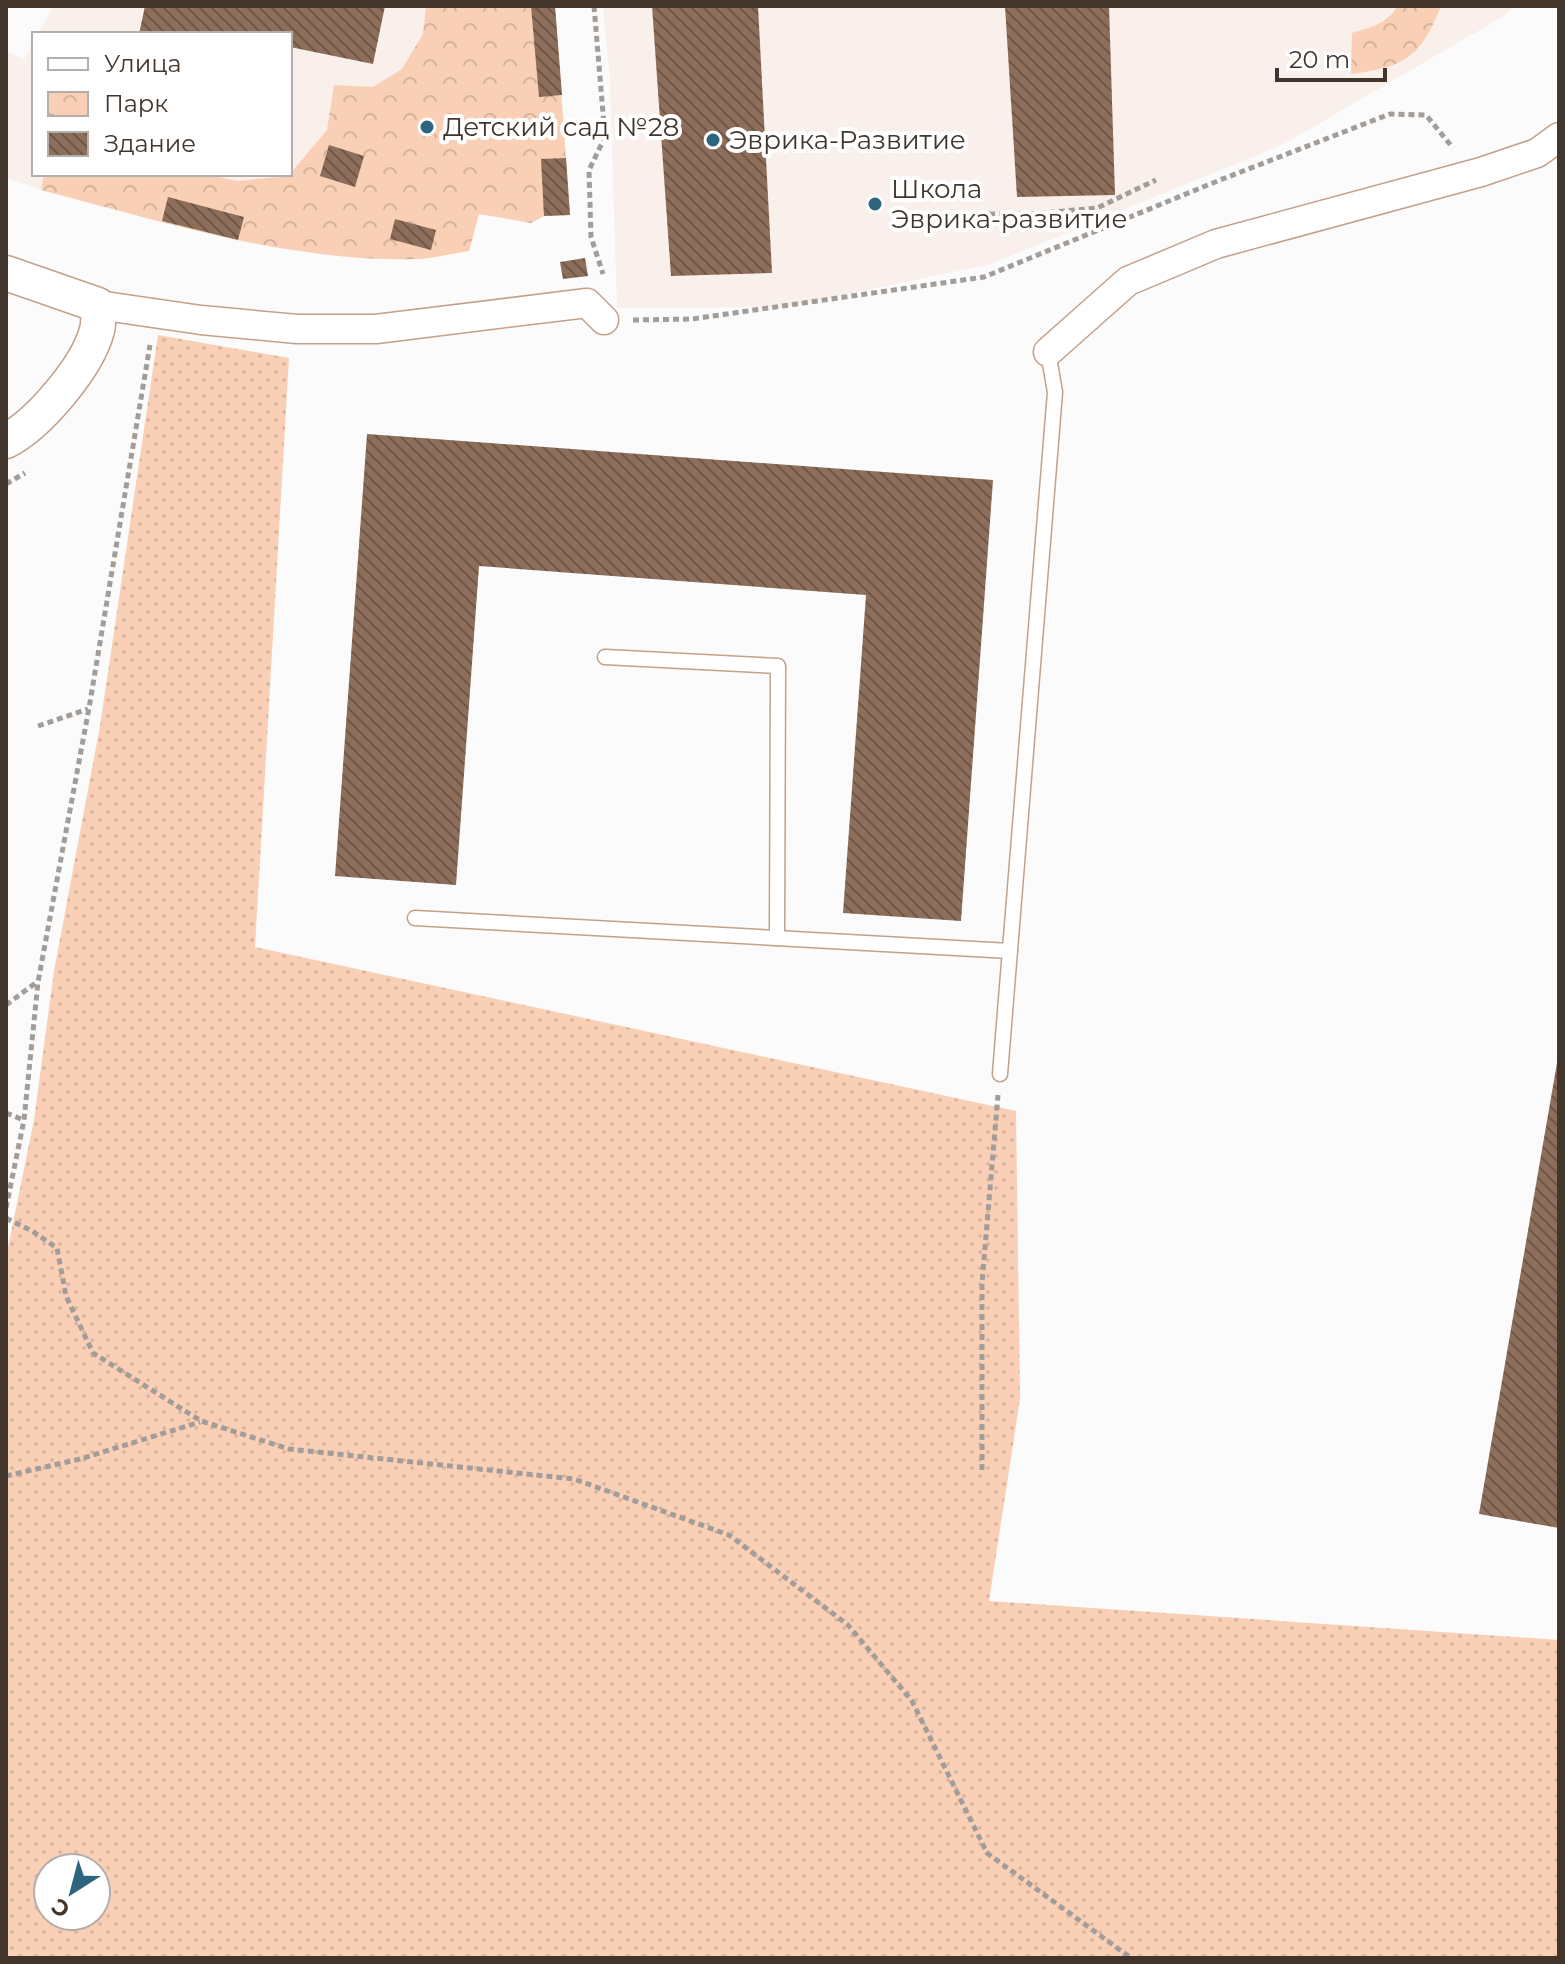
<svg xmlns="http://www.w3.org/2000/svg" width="1565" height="1964" font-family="Montserrat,sans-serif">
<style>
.built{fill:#f9f0eb}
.grass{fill:url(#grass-dots);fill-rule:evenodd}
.park{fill:url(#park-crowns)}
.building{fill:url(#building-back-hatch)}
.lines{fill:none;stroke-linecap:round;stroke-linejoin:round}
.service-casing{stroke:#c2a18b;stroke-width:17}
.minor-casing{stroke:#c2a18b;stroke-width:31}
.tertiary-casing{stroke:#c2a18b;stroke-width:37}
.path{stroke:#a39d99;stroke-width:5;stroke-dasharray:6 4;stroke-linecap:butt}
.service{stroke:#fff;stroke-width:14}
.minor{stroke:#fff;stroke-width:28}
.tertiary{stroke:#fff;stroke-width:34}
.poi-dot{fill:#2d657f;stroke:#fff;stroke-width:3}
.labels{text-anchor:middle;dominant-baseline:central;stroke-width:8;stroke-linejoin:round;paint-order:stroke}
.poi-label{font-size:26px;fill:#42352c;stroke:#fff;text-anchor:start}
</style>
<defs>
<pattern id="grass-dots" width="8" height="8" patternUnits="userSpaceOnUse" patternTransform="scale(2)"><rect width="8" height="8" fill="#f9d0b5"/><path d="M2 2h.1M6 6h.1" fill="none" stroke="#d7b39c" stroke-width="1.8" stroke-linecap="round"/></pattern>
<pattern id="park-crowns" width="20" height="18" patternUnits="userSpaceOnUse" patternTransform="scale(2)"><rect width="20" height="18" fill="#f9d0b5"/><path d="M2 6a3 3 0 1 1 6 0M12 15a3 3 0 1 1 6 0" fill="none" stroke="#d7b39c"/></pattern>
<pattern id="building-back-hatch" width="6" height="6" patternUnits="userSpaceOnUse" patternTransform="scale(2)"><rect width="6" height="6" fill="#8d6e5a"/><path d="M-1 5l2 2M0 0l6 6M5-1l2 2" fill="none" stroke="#6f5647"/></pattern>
</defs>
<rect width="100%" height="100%" fill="#fbfbfb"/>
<g class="built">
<path d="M53,6H555L570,215L544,216L531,223L479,214L469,251L422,259L343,255L238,241L41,190L6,178V51L24,59L34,41V174H290V34H38Z"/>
<path d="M603,6H1516L1504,16L1284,144L991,264L787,307L617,308L610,82Z"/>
</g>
<path class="grass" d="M158,335L289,358L255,947L1016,1111L1020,1399L989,1601L1559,1640V1958H6V1257L34,1120L54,971L100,726ZM48,1868H96V1916H48Z"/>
<g class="park">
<path d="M426,6H555L570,215L544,216L531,223L479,214L469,251C453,253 436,258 420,259C291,263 164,222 41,190L44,174H206L237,181L288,176L327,130L334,85L373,87L402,69L423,34Z"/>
<path d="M1397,6H1441C1421,57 1405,67 1351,74L1352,33C1369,28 1389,23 1397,6Z"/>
</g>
<g class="building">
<path d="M145,6H385L373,64L290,47V34H139Z"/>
<path d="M531,6H555L562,95L539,97Z"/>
<path d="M652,6H758L772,273L671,276Z"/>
<path d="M1005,6H1109L1115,195L1017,197Z"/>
<path d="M329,145L364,156L355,187L320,176Z"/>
<path d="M566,158L570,215L544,216L541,159Z"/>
<path d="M168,197L244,217L238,240L162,221Z"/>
<path d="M395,219L436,230L431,250L390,239Z"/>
<path d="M585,258L588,276L563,279L560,262Z"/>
<path d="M367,434L993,480L961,921L843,913L866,595L479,566L456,885L335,876Z"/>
<path d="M1557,1063H1559V1528L1479,1514Z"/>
</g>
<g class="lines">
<g class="service-casing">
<g id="service">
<path d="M605,657L778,666L777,938"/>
<path d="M415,918L1010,951"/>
<path d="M1000,1074L1055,392L1048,352"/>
</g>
</g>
<g class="minor-casing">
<g id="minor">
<path d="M98,305L201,320L297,329H376L587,303L604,320"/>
<path d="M1048,352L1128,281L1216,244L1481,172L1537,153L1559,137"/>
</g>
</g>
<g class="tertiary-casing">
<path id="tertiary" d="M6,273L98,305C98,313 99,323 97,330C88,366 39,424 6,441"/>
</g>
<g class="path">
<path d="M594,6L605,137L589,170L591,237L603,274"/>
<path d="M979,214H1032L1097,208L1156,180"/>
<path d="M633,320L692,319L984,277L1220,180L1390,114L1426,115L1453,148"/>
<path d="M6,484L25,473"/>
<path d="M38,726L88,709"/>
<path d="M6,1005L37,982"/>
<path d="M6,1113L24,1120"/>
<path d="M6,1208L24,1120L38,982L89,708L150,345"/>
<path d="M6,1218L32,1231L57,1248L66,1296L93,1353L201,1421L289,1449L574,1479L729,1535L848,1625L912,1701L987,1853L1131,1958"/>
<path d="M982,1470V1283L998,1095"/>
<path d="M6,1476L80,1459L200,1422"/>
</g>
<use href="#service" class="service"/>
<use href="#minor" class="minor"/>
<use href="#tertiary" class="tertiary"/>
</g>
<g class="poi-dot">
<circle cx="427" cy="127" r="8"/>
<circle cx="713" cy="140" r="8"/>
<circle cx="875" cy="204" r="8"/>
</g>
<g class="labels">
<g class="poi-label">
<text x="443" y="127">Детский сад №28</text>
<text x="729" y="140">Эврика-Развитие</text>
<text x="891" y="189">Школа<tspan x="891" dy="30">Эврика-развитие</tspan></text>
</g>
</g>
<rect width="1565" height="1964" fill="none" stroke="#42352c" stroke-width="16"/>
<rect x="32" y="32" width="260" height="144" fill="#ffffff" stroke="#b3aeab" stroke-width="2"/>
<rect x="48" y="58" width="40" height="12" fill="#ffffff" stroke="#b3aeab" stroke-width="2"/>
<text x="104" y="72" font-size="24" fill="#42352c">Улица</text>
<rect x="48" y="92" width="40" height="24" fill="url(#park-crowns)" stroke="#b3aeab" stroke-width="2"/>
<text x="104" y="112" font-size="24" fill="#42352c">Парк</text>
<rect x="48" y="132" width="40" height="24" fill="url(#building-back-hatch)" stroke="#b3aeab" stroke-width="2"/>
<text x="104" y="152" font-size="24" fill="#42352c">Здание</text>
<g transform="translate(72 1892) rotate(216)"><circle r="38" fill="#ffffff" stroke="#b3aeab" stroke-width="2"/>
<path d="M0-6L14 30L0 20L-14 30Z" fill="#2d657f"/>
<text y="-12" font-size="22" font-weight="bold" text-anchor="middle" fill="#42352c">С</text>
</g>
<path d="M1277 68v12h108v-12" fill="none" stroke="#42352c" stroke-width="4"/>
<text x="1289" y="68" font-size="24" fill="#42352c" stroke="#ffffff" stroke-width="6" paint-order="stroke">20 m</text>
</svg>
